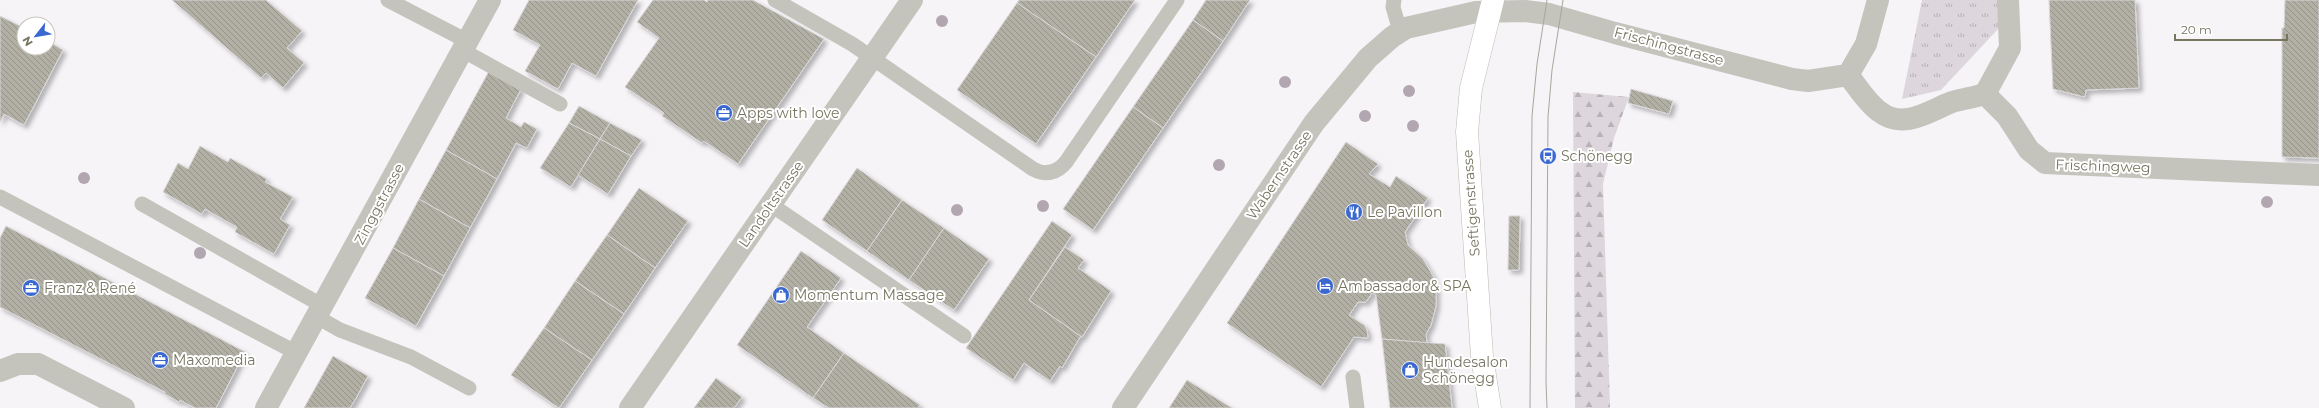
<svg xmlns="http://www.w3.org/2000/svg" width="2319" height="408" font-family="Montserrat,sans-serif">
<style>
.grass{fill:url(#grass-tufts)}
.forest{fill:url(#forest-firs)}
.building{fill:url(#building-back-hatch);stroke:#d8d7d9;filter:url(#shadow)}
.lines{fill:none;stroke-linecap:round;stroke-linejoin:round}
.secondary-casing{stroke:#babab1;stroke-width:23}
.lane{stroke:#c4c3bc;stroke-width:15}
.street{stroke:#c4c3bc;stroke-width:22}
.secondary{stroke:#fff;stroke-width:22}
.tram{stroke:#a8a79d;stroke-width:1}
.tree{fill:#b2a6b0}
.labels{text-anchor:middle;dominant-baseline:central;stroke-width:4;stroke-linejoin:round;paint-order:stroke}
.street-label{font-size:14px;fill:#777560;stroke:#fff}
.poi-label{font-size:14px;fill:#777560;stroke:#fff;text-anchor:start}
</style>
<defs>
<pattern id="grass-tufts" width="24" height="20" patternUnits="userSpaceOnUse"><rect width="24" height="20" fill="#ddd6dd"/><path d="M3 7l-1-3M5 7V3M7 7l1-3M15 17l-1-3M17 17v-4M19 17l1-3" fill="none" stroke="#b8b2b7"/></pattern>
<pattern id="forest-firs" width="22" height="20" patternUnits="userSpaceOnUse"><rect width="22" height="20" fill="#ddd6dd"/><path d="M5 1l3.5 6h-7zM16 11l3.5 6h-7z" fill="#b8b2b7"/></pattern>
<pattern id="building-back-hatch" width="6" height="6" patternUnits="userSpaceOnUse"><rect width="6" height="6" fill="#b2b0a5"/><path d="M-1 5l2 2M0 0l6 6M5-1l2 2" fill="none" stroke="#96948a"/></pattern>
<filter id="shadow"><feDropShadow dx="3.5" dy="3.5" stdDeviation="2" flood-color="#0004"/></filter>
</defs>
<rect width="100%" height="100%" fill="#f6f4f7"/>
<path class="grass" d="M1922,0H2001L2000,27L1941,90L1902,99Z"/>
<path class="forest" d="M1573,92L1629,97L1614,138L1603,184L1610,408H1575Z"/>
<g class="building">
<path d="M172,0H266L302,31L287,48L304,63L283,88L266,73L261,78Z"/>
<path d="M529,0H638L596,76L572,63L558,89L525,71L540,45L513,30Z"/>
<path d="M653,0H704L707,2L708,0H753L824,39L738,164L704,141L702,143L662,116L664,113L625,87L659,38L637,22Z"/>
<path d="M1019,0H1135L1096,57L1017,3Z"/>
<path d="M1206,0H1250L1223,41L1193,20Z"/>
<path d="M2049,0H2135L2139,88L2086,90L2085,97L2053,89Z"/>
<path d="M2285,0H2319V158L2282,157V28H2284Z"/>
<path d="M1017,3L1096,57L1036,144L957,90Z"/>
<path d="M0,16L24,28V48H48V41L63,50L24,125L4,114L0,122Z"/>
<path d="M1193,20L1223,41L1163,128L1133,107Z"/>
<path d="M489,71L521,89L506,118L521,127L524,122L537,129L527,148L516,143L497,179L446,150Z"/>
<path d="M1631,89L1673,101L1669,114L1628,103Z"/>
<path d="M579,106L610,123L600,139L569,123Z"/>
<path d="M1133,107L1163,128L1093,230L1063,209Z"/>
<path d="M569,123L600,139L571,187L540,168Z"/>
<path d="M610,123L642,140L631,156L600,139Z"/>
<path d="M600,139L631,156L608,194L578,175Z"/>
<path d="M1346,142L1378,164L1369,174L1390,187L1396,176L1428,198L1405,232L1408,245L1423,259L1433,276L1436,286V306L1431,325L1426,334L1427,343L1382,339L1376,295L1372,293L1366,302H1358L1349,315L1364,325L1367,330L1368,338L1354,337L1321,387L1227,323Z"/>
<path d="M200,146L228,162L230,158L267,179L265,182L293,197L280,219L290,225L274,254L235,232L237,227L205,209L202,214L163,192L178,163L188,169Z"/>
<path d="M446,150L497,179L470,228L419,199Z"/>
<path d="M857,168L902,200L867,251L822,220Z"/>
<path d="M639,188L688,221L655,268L607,235Z"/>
<path d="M419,199L470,228L444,276L393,248Z"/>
<path d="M902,200L944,228L909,280L867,251Z"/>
<path d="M1509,216H1520L1519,270H1508Z"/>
<path d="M1052,221L1072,235L1029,300L1082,337H1080L1062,368L1060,366L1050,381L1024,363L1013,380L966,348Z"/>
<path d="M6,226L245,352L216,408H195L180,400L179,402L165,394V392L0,307V238Z"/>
<path d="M944,228L989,259L954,310L909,280Z"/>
<path d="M607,235L655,268L624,314L575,281Z"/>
<path d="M1065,247L1084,260L1078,268L1111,291L1082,337L1029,300Z"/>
<path d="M393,248L444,276L416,326L365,298Z"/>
<path d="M801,251L841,278L807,327L844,353L813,398L737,345Z"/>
<path d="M575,281L624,314L592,360L544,328Z"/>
<path d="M544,328L592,360L559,408L511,375Z"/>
<path d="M1382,339L1445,344L1452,408H1390Z"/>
<path d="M844,353L920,405L918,408H829L813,398Z"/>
<path d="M333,356L368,376L356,398L350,408H304Z"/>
<path d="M716,378L742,397L734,408H694Z"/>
<path d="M1187,380L1232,408H1169Z"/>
</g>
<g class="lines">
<g class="secondary-casing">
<path id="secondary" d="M1490,408L1482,356L1467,132L1471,88L1493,0"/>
</g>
<g class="lane">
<path d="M388,0L467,41"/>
<path d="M775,0L852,44L1033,169C1046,176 1057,173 1066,162L1177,0"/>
<path d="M1394,0L1393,7L1400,31"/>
<path d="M462,50L560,104"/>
<path d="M0,197L297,353"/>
<path d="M142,204L323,306"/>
<path d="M770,204L964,336"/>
<path d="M317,317L340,330L411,357L469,388"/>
<path d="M1353,377L1357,408"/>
</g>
<g class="street">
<path d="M1848,75C1857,86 1867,103 1880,112C1904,130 1929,111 1952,102C1963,99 1975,97 1985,94L2007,116L2029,150L2045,163L2319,175"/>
<path d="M1848,75L1866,44L1878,0"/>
<path d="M1985,94L2010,48L2008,0"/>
<path d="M0,371L18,364H38L124,408"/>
<path d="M266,408L490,0"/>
<path d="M630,408L912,0"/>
<path d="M1123,408L1314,123L1368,58L1392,37L1406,28L1476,12L1525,11L1549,14L1615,33L1792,79L1808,81L1848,75"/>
</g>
<use href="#secondary" class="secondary"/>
<g class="tram">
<path d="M1530,408L1532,116L1537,64L1547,0"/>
<path d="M1547,408L1546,381L1548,117L1552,70L1563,0"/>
</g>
</g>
<g class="tree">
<circle cx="942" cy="21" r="6"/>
<circle cx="1285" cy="82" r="6"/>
<circle cx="1409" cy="91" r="6"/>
<circle cx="1365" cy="116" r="6"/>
<circle cx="1413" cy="126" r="6"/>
<circle cx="1219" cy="165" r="6"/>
<circle cx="84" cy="178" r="6"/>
<circle cx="2267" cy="202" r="6"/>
<circle cx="1043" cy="206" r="6"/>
<circle cx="957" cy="210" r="6"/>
<circle cx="200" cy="253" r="6"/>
</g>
<defs>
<g id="office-disc" transform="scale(0.9)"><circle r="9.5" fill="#3a68d1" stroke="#fff"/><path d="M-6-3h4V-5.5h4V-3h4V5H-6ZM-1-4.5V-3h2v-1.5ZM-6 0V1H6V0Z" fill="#fff"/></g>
<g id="bus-disc" transform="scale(0.9)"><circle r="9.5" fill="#3a68d1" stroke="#fff"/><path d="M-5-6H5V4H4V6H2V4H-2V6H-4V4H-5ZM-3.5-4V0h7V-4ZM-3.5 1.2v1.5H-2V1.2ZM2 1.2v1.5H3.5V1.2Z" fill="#fff"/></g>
<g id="restaurant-disc" transform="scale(0.9)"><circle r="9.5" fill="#3a68d1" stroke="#fff"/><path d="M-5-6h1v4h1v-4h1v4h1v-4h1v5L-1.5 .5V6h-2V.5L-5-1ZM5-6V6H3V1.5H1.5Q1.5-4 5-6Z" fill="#fff"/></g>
<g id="hotel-disc" transform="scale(0.9)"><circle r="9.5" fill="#3a68d1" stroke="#fff"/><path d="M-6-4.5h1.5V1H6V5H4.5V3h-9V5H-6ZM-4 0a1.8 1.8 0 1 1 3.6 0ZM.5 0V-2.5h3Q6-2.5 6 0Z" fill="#fff"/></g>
<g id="shop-disc" transform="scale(0.9)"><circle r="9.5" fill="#3a68d1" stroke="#fff"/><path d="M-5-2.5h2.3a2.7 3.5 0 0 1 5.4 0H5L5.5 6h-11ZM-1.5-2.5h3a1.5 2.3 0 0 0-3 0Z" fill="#fff"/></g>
</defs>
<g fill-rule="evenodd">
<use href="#office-disc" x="724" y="113"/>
<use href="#bus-disc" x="1548" y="156"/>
<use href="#restaurant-disc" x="1354" y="212"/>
<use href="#hotel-disc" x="1325" y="286"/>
<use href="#office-disc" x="31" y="288"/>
<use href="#shop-disc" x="781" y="295"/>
<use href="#office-disc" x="160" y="360"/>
<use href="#shop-disc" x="1410" y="370"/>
</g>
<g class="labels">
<g class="street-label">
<text transform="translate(1669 46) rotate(15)">Frischingstrasse</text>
<text transform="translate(2103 166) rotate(2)">Frischingweg</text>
<text transform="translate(1279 175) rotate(-56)">Wabernstrasse</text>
<text transform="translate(1471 203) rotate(-94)">Seftigenstrasse</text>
<text transform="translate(379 204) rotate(-62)">Zinggstrasse</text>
<text transform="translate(771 204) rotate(-55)">Landoltstrasse</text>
</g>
<g class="poi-label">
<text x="737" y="113">Apps with love</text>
<text x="1561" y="156">Schönegg</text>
<text x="1367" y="212">Le Pavillon</text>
<text x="1338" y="286">Ambassador &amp; SPA</text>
<text x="44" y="288">Franz &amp; René</text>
<text x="794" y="295">Momentum Massage</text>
<text x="173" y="360">Maxomedia</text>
<text x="1423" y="362">Hundesalon<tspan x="1423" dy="16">Schönegg</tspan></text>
</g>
</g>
<g transform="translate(36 36) rotate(239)"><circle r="19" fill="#ffffff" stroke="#c9c8bf"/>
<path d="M0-3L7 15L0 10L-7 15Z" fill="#3a68d1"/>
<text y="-6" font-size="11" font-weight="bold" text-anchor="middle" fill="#777560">N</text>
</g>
<path d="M2175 34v6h112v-6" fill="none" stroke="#777560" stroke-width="2"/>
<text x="2181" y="34" font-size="12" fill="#777560" stroke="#ffffff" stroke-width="3" paint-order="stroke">20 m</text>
</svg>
